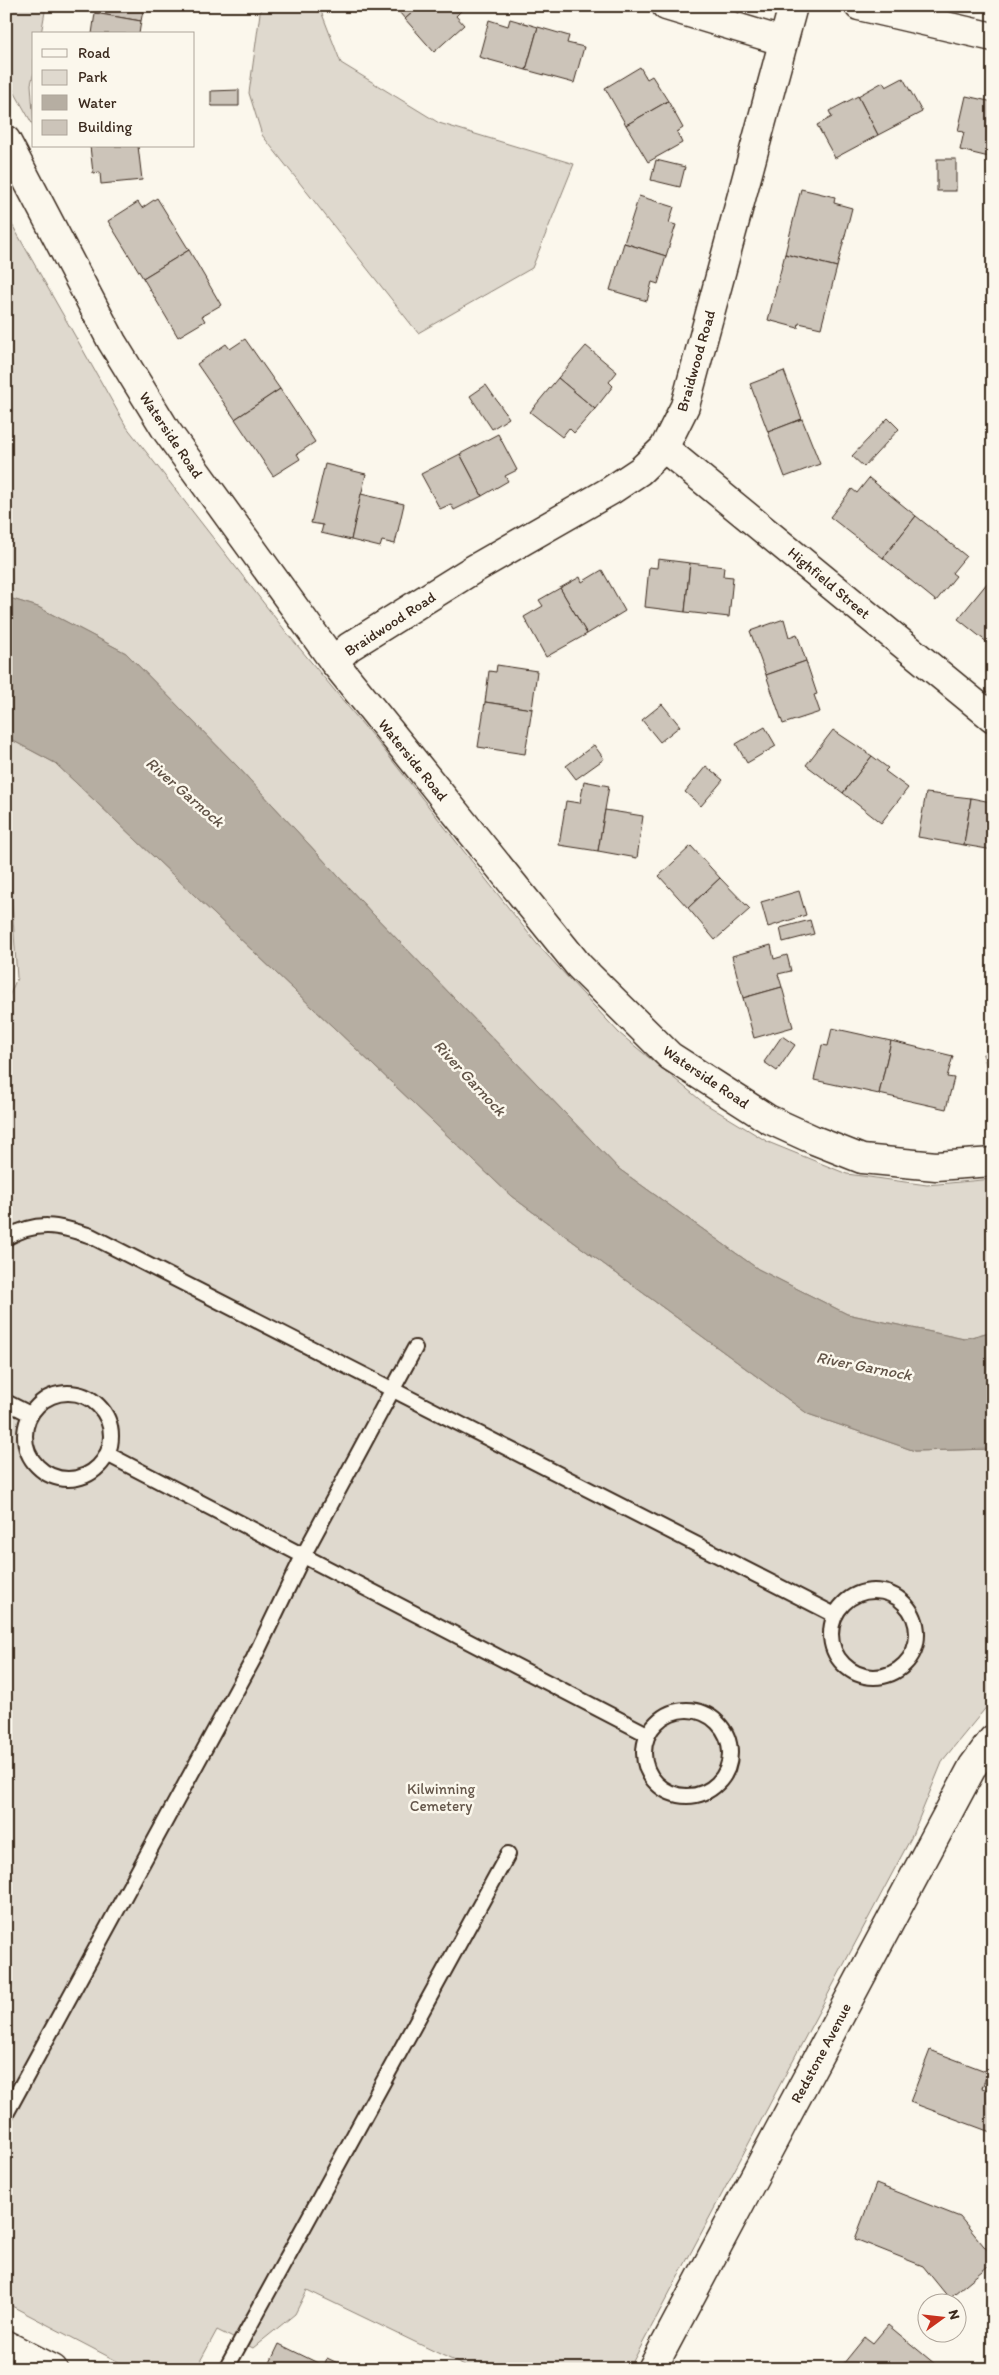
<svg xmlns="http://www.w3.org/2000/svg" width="999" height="2375" font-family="Itim,sans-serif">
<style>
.green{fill:#dfd9ce;stroke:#8d8276}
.water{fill:#b6aea2;stroke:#85796d}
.building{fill:#ccc4b9;stroke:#3b2a1e}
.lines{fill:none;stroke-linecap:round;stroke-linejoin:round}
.lane-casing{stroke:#3b2a1e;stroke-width:18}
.street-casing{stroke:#3b2a1e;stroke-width:31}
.secondary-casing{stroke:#3b2a1e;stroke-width:31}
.lane{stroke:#fbf7ec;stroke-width:14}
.street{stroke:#fbf7ec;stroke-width:28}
.secondary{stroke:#fbf7ec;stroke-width:28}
.labels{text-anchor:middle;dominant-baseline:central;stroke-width:5;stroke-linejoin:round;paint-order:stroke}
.street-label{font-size:15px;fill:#3b2a1e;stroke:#fbf7ec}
.park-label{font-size:15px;fill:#64564a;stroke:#fbf7ec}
.water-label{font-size:16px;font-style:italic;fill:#605246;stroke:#fbf7ec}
</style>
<rect width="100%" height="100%" fill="#fbf7ec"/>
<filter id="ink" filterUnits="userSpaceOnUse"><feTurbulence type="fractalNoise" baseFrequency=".02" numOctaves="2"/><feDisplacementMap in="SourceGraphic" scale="10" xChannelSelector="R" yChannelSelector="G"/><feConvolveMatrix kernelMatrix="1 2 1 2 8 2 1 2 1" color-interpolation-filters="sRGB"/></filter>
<g filter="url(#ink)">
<g class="green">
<path d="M6,6H46L41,34H34V72L31,84L34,127L6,77Z"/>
<path d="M261,6H319L341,63L439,123L574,164L532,268L418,333L262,135L249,93Z"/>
<path d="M6,214L126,426L287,633L384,750L537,944L619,1033L704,1103L768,1142L847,1174L927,1185L993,1179V1331L964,1339L847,1314L758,1269L619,1169L371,912L238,767L126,653L38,607L6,597Z"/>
<path d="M6,737L55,763L511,1196L808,1414L915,1451L993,1449V1699L943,1760L911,1838L629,2369H471L307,2290L295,2314L253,2348L217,2330L198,2365L193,2369H132L6,2303V1003L17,978L6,814Z"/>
</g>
<path class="water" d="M6,597L38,607L126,653L238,767L371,912L619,1169L758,1269L847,1314L964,1339L993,1331V1449L915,1451L808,1414L511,1196L55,763L6,737Z"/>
<g class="building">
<path d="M96,6H144L141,21L95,13Z"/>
<path d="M394,6H420L405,19Z"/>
<path d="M420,6H457L461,11L456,16L464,25L434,52L405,19Z"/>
<path d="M95,13L141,21L139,34H92Z"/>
<path d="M510,19L538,27L526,70L479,57L489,20L508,26Z"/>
<path d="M538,27L569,36L567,43L584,47L574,83L526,70Z"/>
<path d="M640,67L647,79L652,76L668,101L626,125L605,88Z"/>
<path d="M903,78L922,112L878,135L858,96L883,82L886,87Z"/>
<path d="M239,90V106H211V91Z"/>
<path d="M858,96L878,135L835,158L817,125L832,117L829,111Z"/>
<path d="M966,96L993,102V158L960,150L964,132L958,131Z"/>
<path d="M668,101L683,128L677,132L682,143L648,162L626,125Z"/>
<path d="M90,146H138L142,180L101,184L100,172L93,173Z"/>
<rect x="937" y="159" width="19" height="32"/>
<path d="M656,160L685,167L680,187L651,180Z"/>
<path d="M801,189L835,197L834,203L852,208L837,267L785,254Z"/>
<path d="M639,196L674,207L669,223L676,225L666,256L624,243Z"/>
<path d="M157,198L189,250L143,278L108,221L138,202L142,208Z"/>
<path d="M624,243L666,256L658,284L652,282L647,301L610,290Z"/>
<path d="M189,250L221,305L202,316L205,321L178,337L143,278Z"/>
<path d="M785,254L837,267L821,328L799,323L798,328L768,320Z"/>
<path d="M245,339L280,389L235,419L197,364L226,344L230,349Z"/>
<path d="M586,346L617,372L609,382L613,386L595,409L558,378Z"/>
<path d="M784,371L802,419L768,432L750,384Z"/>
<path d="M558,378L595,409L574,433L569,428L562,437L530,412Z"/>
<path d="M486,385L509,418L492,429L470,396Z"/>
<path d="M280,389L315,442L297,454L300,459L273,476L235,419Z"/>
<path d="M888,418L899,429L864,467L852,456Z"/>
<path d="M802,419L820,464L785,477L768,432Z"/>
<path d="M498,434L517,470L505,476L508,481L482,496L460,454Z"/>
<path d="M460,454L482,496L454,510L451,504L440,509L421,474Z"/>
<path d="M325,464L366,474L351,540L321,533L323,525L311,523Z"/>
<path d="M869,478L916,516L883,558L830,517L852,489L857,493Z"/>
<path d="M361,494L404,504L395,544L382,541L380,547L351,540Z"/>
<path d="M916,516L966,556L952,573L956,576L936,601L883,558Z"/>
<path d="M658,559L690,563L685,612L645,607L649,567L657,568Z"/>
<path d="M690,563L724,567L723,576L733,577L729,617L685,612Z"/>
<path d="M602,570L625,611L587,634L560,588L580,577L582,582Z"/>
<path d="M988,582L993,587V647L958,619Z"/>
<path d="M560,588L587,634L546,657L524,617L543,606L539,600Z"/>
<path d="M784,619L789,637L797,634L806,661L766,675L750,631Z"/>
<path d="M806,661L817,694L814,695L820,712L783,724L766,675Z"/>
<path d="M497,665L537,671L532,709L485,702L489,671L496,672Z"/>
<path d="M485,702L532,709L525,754L478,747Z"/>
<path d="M662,704L680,726L660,742L642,720Z"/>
<path d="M765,727L776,746L747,763L736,744Z"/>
<path d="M833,730L872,756L843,793L806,765Z"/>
<path d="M594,745L604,759L576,779L566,766Z"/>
<path d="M872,756L888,768L885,771L908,788L881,823L843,793Z"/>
<path d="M706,766L723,780L701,806L685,792Z"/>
<path d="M584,781L609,786L598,851L559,845L566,801L580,803Z"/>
<path d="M926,793L971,798L964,845L918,837Z"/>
<path d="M971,798L991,802L990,805L993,806V850L964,845Z"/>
<path d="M605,810L643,816L637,858L598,851Z"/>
<path d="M691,846L720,878L688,908L659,876Z"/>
<path d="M720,878L750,909L715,940L688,908Z"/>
<path d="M799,891L806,915L768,927L761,902Z"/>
<path d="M810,920L814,934L783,942L780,928Z"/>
<path d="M771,945L774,959L787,955L791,971L778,974L782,987L743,998L732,956Z"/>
<path d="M782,987L793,1027L754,1038L743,998Z"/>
<path d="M832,1028L891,1041L879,1094L814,1080L822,1045L828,1046Z"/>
<path d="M782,1036L795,1045L777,1071L764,1062Z"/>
<path d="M891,1041L953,1056L947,1077L954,1078L946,1109L879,1094Z"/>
<path d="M993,1052V1087L983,1054Z"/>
<path d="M930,2050L988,2072L982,2088L993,2092V2133L910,2102Z"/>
<path d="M876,2184L960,2217L993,2257V2262L949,2298L923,2266L855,2239Z"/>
<path d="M888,2325L935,2364L932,2369H839L865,2337L873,2343Z"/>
<path d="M279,2344L324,2366L327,2358L350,2369H267Z"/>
</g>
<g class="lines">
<g class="lane-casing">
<g id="lane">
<path d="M6,1238C38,1220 58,1225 91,1236L835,1615"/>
<circle cx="68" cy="1436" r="43"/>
<path d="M6,1402L30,1414"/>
<path d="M107,1454L647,1734"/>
<circle cx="874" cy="1634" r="43"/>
<circle cx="687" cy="1753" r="43"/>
<path d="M6,2114L254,1658L303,1556L415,1348"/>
<path d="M226,2369L508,1854"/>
</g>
</g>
<g class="street-casing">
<g id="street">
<path d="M666,6L782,41"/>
<path d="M859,6L993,37"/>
<path d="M6,140L112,342L166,430L334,662L579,966L670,1056L768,1119L814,1140L862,1159L936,1166L993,1162"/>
<path d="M664,448L993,718"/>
<path d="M334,662L349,647L474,569L610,491L640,471L664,448L685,406L793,6"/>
</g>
</g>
<g class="secondary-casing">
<g id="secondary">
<path d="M6,2345L53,2369"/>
<path d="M652,2369L973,1766L993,1739"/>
</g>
</g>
<use href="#lane" class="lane"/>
<use href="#street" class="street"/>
<use href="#secondary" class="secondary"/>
</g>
</g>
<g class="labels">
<g class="street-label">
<text transform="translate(696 361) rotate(-74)">Braidwood Road</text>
<text transform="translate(171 435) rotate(56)">Waterside Road</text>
<text transform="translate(829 583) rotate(40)">Highfield Street</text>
<text transform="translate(390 624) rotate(-33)">Braidwood Road</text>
<text transform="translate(413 760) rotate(51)">Waterside Road</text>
<text transform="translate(706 1077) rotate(34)">Waterside Road</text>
<text transform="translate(821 2053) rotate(-62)">Redstone Avenue</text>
</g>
<g class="park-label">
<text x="441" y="1789">Kilwinning<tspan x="441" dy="17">Cemetery</tspan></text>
</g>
<g class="water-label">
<text transform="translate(185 792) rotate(41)">River Garnock</text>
<text transform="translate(470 1078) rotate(47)">River Garnock</text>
<text transform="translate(864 1366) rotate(11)">River Garnock</text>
</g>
</g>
<rect width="999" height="2375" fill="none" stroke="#fbf7ec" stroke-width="25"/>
<rect x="12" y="12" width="974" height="2350" fill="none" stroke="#3b2a1e" stroke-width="2" filter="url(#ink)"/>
<rect x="32" y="32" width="162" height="115" fill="#fbf7ec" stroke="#aea59a"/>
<rect x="42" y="49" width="25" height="8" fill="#fbf7ec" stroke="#aea59a"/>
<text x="78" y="58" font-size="15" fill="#3b2a1e">Road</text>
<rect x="42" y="70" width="25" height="15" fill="#dfd9ce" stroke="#aea59a"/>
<text x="78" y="82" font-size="15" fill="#3b2a1e">Park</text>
<rect x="42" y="95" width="25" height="15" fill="#b6aea2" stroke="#aea59a"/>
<text x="78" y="108" font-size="15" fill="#3b2a1e">Water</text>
<rect x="42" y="120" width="25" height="15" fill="#ccc4b9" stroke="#aea59a"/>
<text x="78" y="132" font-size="15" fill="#3b2a1e">Building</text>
<g transform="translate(942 2318) rotate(75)"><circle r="24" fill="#fbf7ec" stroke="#aea59a"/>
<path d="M0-4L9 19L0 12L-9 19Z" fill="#c8321e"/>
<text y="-8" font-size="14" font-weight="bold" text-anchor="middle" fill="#3b2a1e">N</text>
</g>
</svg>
